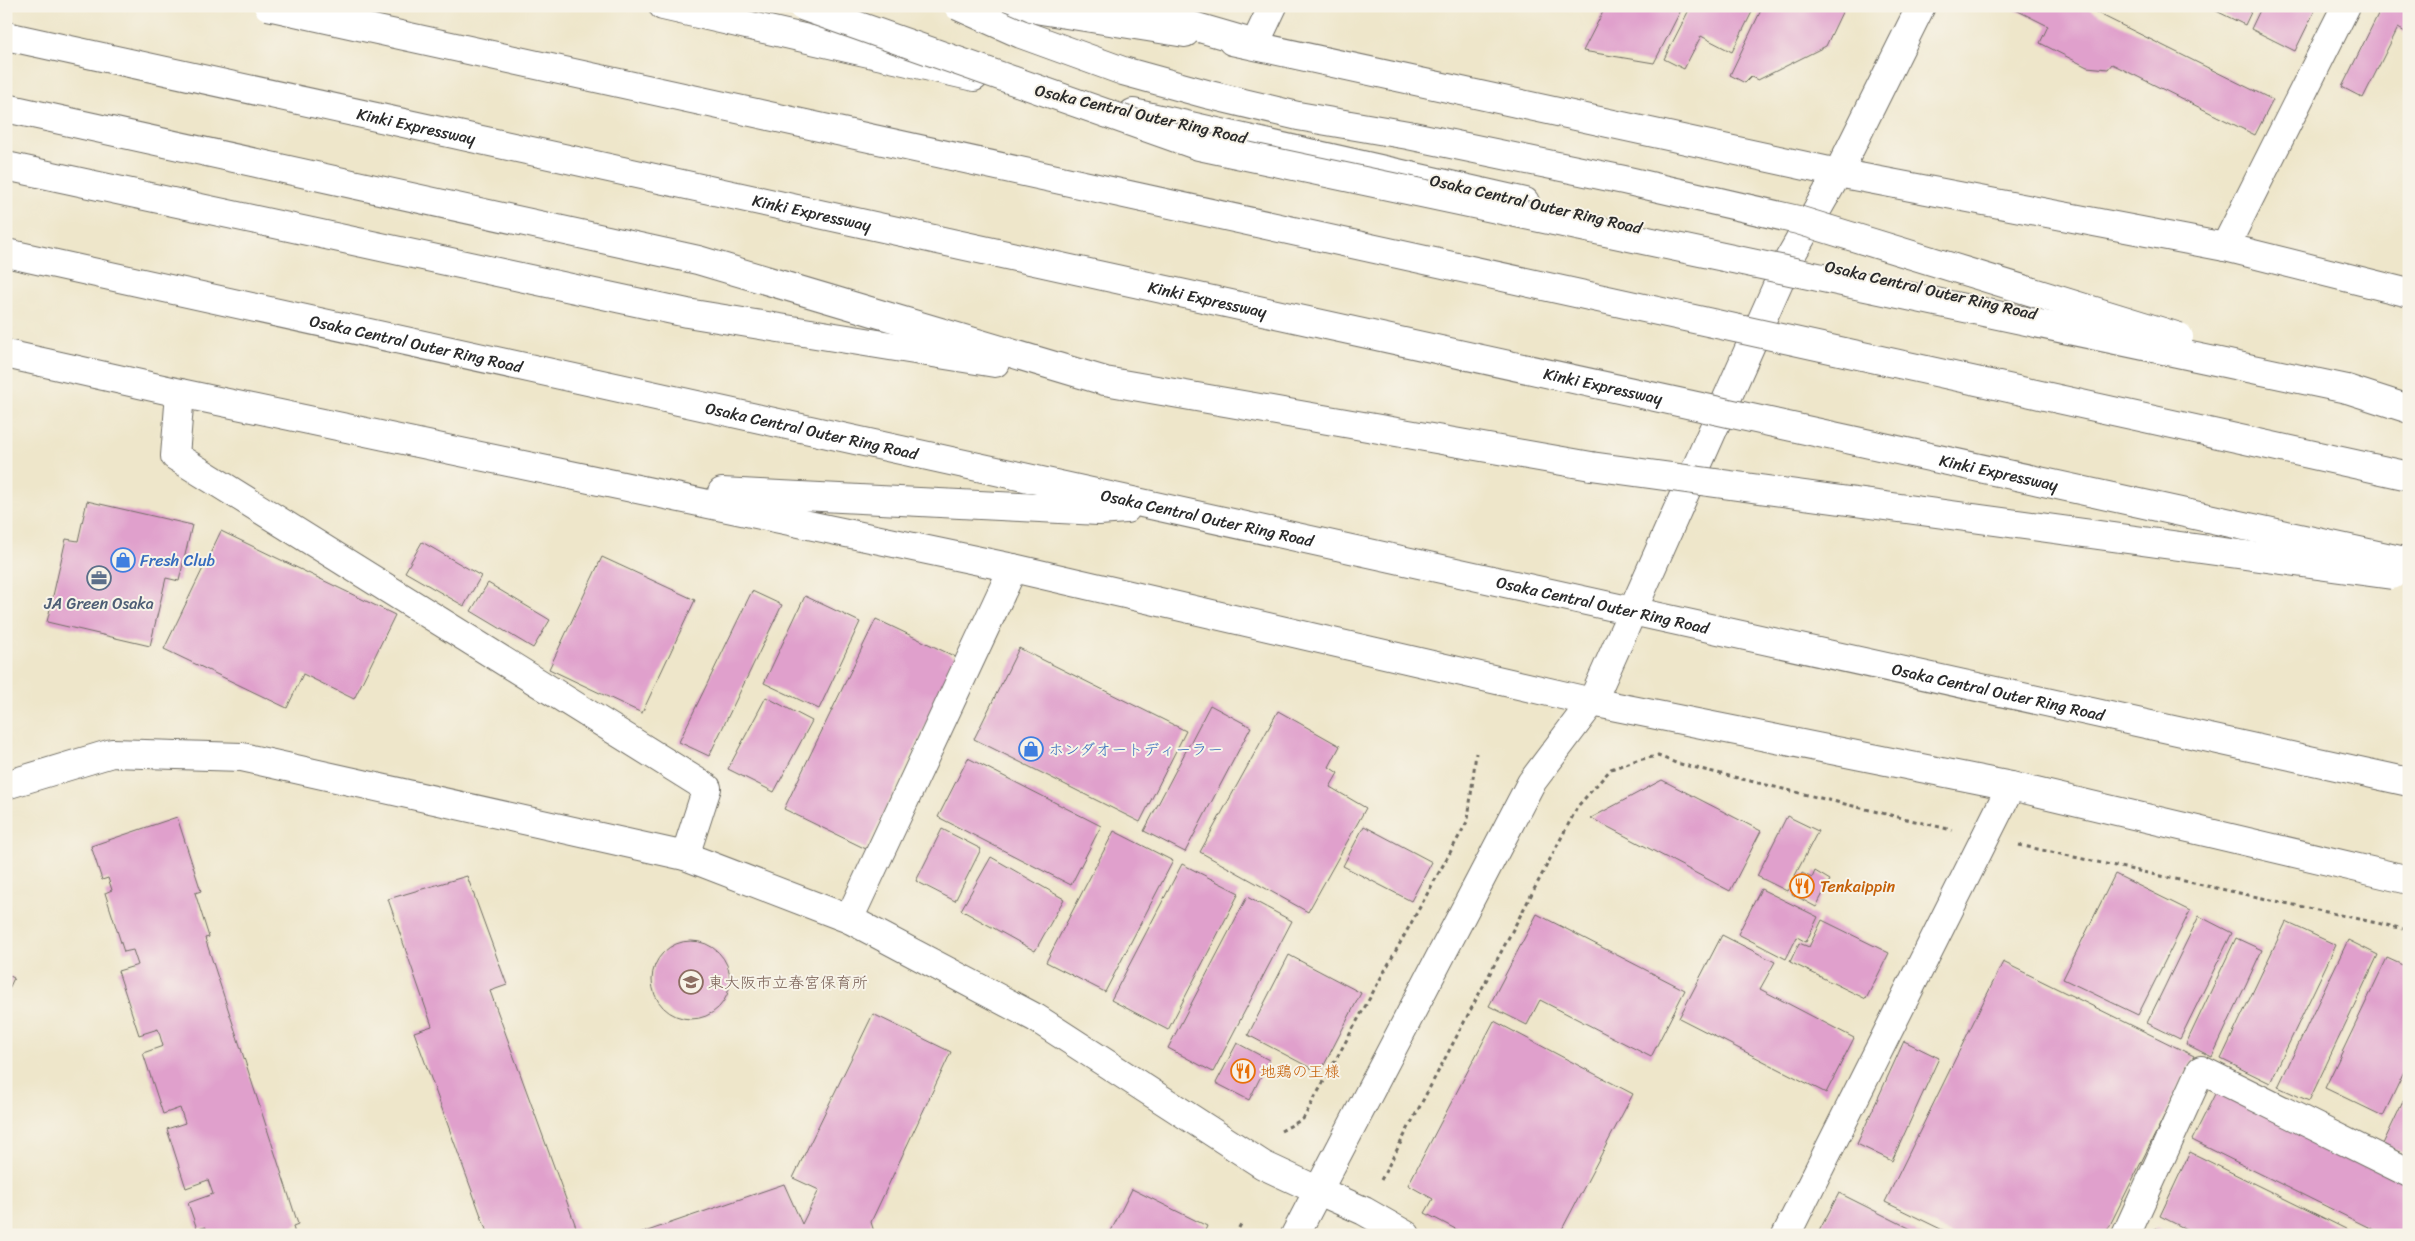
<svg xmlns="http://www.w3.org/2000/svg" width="2415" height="1241" font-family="Sriracha,'Klee One',sans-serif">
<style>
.building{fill:#e0a0cc}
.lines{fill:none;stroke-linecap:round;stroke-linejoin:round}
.minor-casing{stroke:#6f6c63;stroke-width:30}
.tertiary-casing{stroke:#6f6c63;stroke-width:30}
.primary-casing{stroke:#6f6c63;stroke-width:30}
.trunk-casing{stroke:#6f6c63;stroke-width:30}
.motorway-casing{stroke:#6f6c63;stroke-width:30}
.path{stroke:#6f6c63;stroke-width:3;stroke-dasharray:4 4;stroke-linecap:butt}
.minor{stroke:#fff;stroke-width:28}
.tertiary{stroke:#fff;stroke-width:28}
.primary{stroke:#fff;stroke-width:28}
.trunk{stroke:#fff;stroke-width:28}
.motorway{stroke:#fff;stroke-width:28}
.motorway-bridge-casing{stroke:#6f6c63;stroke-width:30;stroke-linecap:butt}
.motorway-bridge{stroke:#fff;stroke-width:28}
.labels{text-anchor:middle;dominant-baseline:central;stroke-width:4;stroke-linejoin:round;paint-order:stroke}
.street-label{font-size:16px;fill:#2b2b2b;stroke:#f7f3e8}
.shop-label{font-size:16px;fill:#366cbe;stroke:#f7f3e8;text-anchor:start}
.service-label{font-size:16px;fill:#4e5e75;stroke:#f7f3e8}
.food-label{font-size:16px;fill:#c56008;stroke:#f7f3e8;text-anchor:start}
.education-label{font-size:16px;fill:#785e54;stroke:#f7f3e8;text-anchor:start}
</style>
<rect width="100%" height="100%" fill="#f7f3e8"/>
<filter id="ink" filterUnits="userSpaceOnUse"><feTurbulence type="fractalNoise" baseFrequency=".02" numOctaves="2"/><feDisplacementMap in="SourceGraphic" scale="10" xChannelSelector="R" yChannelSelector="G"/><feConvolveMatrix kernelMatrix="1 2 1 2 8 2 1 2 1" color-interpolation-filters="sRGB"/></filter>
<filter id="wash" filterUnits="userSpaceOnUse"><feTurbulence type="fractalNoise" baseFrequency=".0096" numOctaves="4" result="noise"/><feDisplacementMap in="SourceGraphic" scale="20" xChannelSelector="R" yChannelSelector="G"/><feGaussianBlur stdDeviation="1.12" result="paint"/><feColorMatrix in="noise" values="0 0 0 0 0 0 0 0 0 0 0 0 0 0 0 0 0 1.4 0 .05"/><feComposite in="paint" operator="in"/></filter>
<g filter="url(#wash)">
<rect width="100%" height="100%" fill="#eee6ca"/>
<g id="blocks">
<g class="building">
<path d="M1606,6H1683L1654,63L1583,51Z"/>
<path d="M1691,6H1755L1732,52L1701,36L1684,69L1664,59Z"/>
<path d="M1763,6H1845L1826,46L1758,80L1751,77L1745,83L1730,75Z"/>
<path d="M2008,6H2083L2273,100L2255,135L2112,64L2108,69L2087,67L2040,43L2048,26Z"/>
<path d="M2206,6H2254L2245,25Z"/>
<path d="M2262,6H2317L2295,51L2251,29Z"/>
<path d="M2382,6H2404L2409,8V34L2398,28L2363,98L2342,87Z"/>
<path d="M87,501L192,525L179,581L166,578L150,646L47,622L66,539L78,541Z"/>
<path d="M221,531L395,615L354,699L303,674L287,708L164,649Z"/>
<path d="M422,542L481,576L464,606L405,572Z"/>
<path d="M602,557L695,600L642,713L549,669Z"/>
<path d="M488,583L550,620L533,648L471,611Z"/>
<path d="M752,591L782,605L709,756L679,742Z"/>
<path d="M805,596L860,622L819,709L764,683Z"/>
<path d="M876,619L958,658L866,849L784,809Z"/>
<path d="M1019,648L1186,731L1140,822L974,739Z"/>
<path d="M766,697L812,721L774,792L728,769Z"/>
<path d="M1210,705L1251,727L1185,852L1144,831Z"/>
<path d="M1278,711L1340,746L1329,767L1338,773L1330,787L1366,808L1308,912L1200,852Z"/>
<path d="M968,758L1101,826L1071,885L938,817Z"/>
<path d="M1662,780L1761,831L1730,891L1591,818Z"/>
<path d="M1787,816L1818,831L1787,891L1757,876Z"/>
<path d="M177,817L201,891L195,893L209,937L205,938L298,1224L293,1226L295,1235H204L206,1227L197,1229L188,1203L213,1194L208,1180L186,1188L167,1129L185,1123L180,1108L163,1114L143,1053L163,1046L158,1029L139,1035L118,971L138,965L133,950L124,952L105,893L112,890L108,878L102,880L91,846Z"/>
<path d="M1364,826L1432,862L1411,901L1343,866Z"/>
<path d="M942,829L981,849L955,901L916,881Z"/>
<path d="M1114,831L1173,861L1105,992L1046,962Z"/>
<path d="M991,857L1064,899L1035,951L961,910Z"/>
<path d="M1182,864L1239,893L1168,1030L1111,1000Z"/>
<path d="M1815,871L1830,880L1816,907L1792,894L1802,873L1812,878Z"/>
<path d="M2115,874L2190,911L2138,1015L2063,979Z"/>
<path d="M467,876L507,985L490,991L579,1235H488L414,1032L432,1026L388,899Z"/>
<path d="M1761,889L1818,917L1806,942L1797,937L1786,959L1738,934Z"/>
<path d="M1247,897L1292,921L1213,1072L1168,1048Z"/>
<path d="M1537,914L1685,990L1651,1057L1540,1000L1527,1025L1489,1006Z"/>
<path d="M2199,916L2232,933L2180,1039L2147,1023Z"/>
<path d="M1822,920L1889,953L1866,999L1790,962L1799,943L1809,947Z"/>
<path d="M2286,922L2336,945L2270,1083L2221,1059Z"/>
<path d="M1722,935L1775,962L1760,989L1854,1038L1826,1093L1679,1018Z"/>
<path d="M2236,938L2262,950L2212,1057L2186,1044Z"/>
<path d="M2348,940L2378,955L2309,1101L2278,1087Z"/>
<circle cx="691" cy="980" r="39"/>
<path d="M1289,955L1361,993L1320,1073L1248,1035Z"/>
<path d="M2387,958L2409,968V1062L2383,1116L2325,1088Z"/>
<path d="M2003,962L2194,1056L2105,1235H1953L1885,1202Z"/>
<path d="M6,974L14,978L6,995Z"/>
<path d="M873,1014L951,1052L871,1222L875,1235H636L784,1184L802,1224L819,1190L793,1178Z"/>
<path d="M1494,1021L1633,1094L1559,1235H1467L1425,1213L1433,1199L1408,1185Z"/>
<path d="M1904,1041L1939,1058L1892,1161L1857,1144Z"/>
<path d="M1237,1043L1269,1060L1249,1100L1216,1083Z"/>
<path d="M2409,1089V1157L2383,1144Z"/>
<path d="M2217,1090L2409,1184V1235H2384L2192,1140Z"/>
<path d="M2190,1152L2358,1235H2198L2160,1216Z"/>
<path d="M1132,1189L1207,1226L1203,1235H1109Z"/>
<path d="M1839,1193L1923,1235H1817Z"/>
<path d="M2156,1228L2171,1235H2152Z"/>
</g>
</g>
</g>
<g filter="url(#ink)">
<use href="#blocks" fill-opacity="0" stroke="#6f6c63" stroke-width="1"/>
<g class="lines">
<g class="minor-casing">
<g id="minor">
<path d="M1255,44L1273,6"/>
<path d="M2225,247L2346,6"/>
<path d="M180,393L175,456L707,788L685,856"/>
<path d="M849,919L1013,568"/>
<path d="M1319,1191L1364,1211L1406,1235"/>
<path d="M1786,1235L2011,786"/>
<path d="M2126,1235L2201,1070L2409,1173"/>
</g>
</g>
<g class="tertiary-casing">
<g id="tertiary">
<path d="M6,785L112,753L242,757L685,856L849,919L1036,1018L1263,1165L1319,1191"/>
<path d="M1295,1235L1531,783L1592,702L1789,259L1838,173L1921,6"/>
</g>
</g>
<g class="primary-casing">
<g id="primary">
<path d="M663,6L974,77"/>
<path d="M1016,6L1185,33"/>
<path d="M1232,41L1838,173L2225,247L2409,293"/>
<path d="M1133,113L1525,202"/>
<path id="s1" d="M6,253L2409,782"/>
<path d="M6,354L180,393L1013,568L1592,702L2011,786L2409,880"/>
<path d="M722,492L1099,511L1126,509"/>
</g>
</g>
<g class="trunk-casing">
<path id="trunk" d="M1124,6L1255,44"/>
</g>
<g class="motorway-casing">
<g id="motorway">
<path d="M6,108L698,260L1105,381L1591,466"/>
<path d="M6,166L687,313L995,363"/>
<path d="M2347,389L2409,409"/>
</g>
</g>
<g class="path">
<path d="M2019,845L2409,930"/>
<path d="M1281,1131L1303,1119L1468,820L1476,753"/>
<path d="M1381,1180L1578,806L1611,769L1637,760L1658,756L1676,763L1952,830"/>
<path d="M1235,1235L1241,1224"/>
</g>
<use href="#minor" class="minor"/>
<use href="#tertiary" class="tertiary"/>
<use href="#primary" class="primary"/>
<use href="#trunk" class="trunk"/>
<use href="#motorway" class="motorway"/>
<g class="motorway-bridge-casing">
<g id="motorway-bridge">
<path d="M268,6L2409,476"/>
<path d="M802,6L1199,146L2347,389"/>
<path d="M958,6L1021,34L1123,71L1210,95L1298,116L1408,135L1624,180L1798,220L2179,337"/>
<path id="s2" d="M6,36L2409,562"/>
<path d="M1591,466L2392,575"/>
</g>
</g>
<use href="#motorway-bridge" class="motorway-bridge"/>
</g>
</g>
<defs>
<g id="shop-ring" transform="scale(1.25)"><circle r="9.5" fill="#f7f3e8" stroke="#3f7fe0" stroke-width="1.5"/><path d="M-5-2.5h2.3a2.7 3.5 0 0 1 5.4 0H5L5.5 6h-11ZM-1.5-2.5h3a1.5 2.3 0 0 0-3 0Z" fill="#3f7fe0"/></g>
<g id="office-ring" transform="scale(1.25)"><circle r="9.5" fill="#f7f3e8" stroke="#5c6f8a" stroke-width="1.5"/><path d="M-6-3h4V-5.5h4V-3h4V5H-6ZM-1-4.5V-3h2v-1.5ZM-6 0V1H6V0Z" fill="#5c6f8a"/></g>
<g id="restaurant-ring" transform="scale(1.25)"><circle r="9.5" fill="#f7f3e8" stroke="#e8710a" stroke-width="1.5"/><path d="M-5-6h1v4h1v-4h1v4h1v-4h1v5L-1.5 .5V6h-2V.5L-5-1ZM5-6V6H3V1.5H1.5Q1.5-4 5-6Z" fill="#e8710a"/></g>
<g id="school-ring" transform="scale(1.25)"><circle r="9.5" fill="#f7f3e8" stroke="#8d6e63" stroke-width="1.5"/><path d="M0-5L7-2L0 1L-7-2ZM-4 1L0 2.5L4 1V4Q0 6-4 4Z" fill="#8d6e63"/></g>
</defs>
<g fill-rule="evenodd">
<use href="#shop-ring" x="123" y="560"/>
<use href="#office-ring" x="99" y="578"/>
<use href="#shop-ring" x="1031" y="749"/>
<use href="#restaurant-ring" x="1802" y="886"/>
<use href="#school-ring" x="691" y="982"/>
<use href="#restaurant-ring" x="1243" y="1071"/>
</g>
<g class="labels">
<g class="street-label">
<text transform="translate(1141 114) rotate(13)">Osaka Central Outer Ring Road</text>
<text stroke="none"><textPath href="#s2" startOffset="420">Kinki Expressway</textPath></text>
<text transform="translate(1536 204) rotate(13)">Osaka Central Outer Ring Road</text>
<text stroke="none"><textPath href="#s2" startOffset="825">Kinki Expressway</textPath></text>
<text transform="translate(1931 290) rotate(13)">Osaka Central Outer Ring Road</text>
<text stroke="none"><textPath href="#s2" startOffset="1230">Kinki Expressway</textPath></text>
<text stroke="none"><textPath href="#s1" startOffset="420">Osaka Central Outer Ring Road</textPath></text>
<text stroke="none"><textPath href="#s2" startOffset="1635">Kinki Expressway</textPath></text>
<text stroke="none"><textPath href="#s1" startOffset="825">Osaka Central Outer Ring Road</textPath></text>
<text stroke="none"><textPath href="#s2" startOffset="2040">Kinki Expressway</textPath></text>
<text stroke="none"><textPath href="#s1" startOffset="1230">Osaka Central Outer Ring Road</textPath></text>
<text stroke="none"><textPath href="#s1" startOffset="1635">Osaka Central Outer Ring Road</textPath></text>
<text stroke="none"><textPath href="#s1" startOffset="2040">Osaka Central Outer Ring Road</textPath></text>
</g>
<g class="shop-label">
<text x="140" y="560">Fresh Club</text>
<text x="1048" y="749">ホンダオートディーラー</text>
</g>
<g class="service-label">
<text x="99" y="603">JA Green Osaka</text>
</g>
<g class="food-label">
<text x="1820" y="886">Tenkaippin</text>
<text x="1260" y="1071">地鶏の王様</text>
</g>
<g class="education-label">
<text x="708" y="982">東大阪市立春宮保育所</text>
</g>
</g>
<rect width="2415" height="1241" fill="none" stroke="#f7f3e8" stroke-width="25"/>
</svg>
